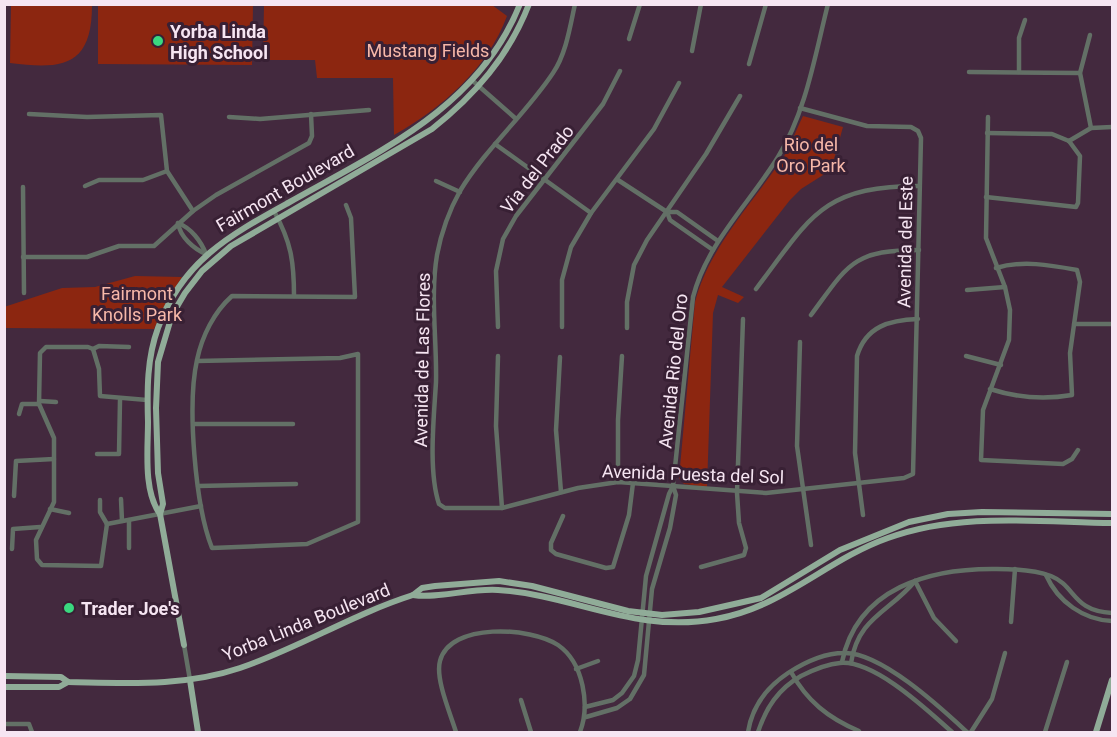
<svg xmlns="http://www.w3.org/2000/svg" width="1117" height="737" font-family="Roboto,sans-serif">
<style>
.green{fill:#8c2610}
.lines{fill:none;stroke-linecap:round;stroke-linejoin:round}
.minor{stroke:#637066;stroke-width:4.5}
.major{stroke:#90ac98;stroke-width:6}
.poi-dot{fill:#3ad87f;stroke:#382034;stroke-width:2}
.labels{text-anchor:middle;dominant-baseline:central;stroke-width:6;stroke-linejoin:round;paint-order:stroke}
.poi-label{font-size:18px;font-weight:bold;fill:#f6e5f2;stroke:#382034;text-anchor:start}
.park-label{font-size:18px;fill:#f7b8a9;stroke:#382034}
.street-label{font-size:18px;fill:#f6e5f2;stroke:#382034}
</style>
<rect width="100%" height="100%" fill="#43293e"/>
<g class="green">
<path d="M11,5H92C92,66 63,70 10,63Z"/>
<path d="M98,5H253L252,65L98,64Z"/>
<path d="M492,5L507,16C488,68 441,109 394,135L393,78H317L315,60H266L263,56L264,5Z"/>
<path d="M803,116L843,127L831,170L801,189L790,200L722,287L744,297L738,303L718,295L713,313L707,487L684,484L679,478L695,302C709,248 752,203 783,158C791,145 796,130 803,116Z"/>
<path d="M135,276L182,277L167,300L154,329L5,328L4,307L62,288L95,287Z"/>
</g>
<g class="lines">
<g class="minor">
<path d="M575,4C570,27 566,54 553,73C525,115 486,148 460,191C450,209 441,234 437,255C430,297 437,340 436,382C434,417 428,471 439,504L445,508H502L578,488L618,482L766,493L904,478L913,474L921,138L918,131L911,127L867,126L800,108"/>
<path d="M1090,35L1080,73L1091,128"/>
<path d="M629,39L640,4"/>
<path d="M692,51L701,4"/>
<path d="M749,64L766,4"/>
<path d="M969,72L1080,73"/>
<path d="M1019,72V38L1025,20"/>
<path d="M473,81L515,118"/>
<path d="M29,114L87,117L161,115L167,171L193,211"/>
<path d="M229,117L260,119L369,110"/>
<path d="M988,117L986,238L1005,287L1010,310L1009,340L983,410L981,460L1063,464L1072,459L1078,450"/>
<path d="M987,133L1052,134L1069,141"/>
<path d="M1069,141L1091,128L1112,127"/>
<path d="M495,144L591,213"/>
<path d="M618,180L667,212L670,220L713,250"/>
<path d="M436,181L460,192"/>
<path d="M85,186L99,180H143L167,171"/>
<path d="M23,187L24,293"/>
<path d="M986,197L1076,207L1078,203L1080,156L1069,141"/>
<path d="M274,211C291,242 294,261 294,296"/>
<path d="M667,212H677L718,241"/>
<path d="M178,223C180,237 194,249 206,254"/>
<path d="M178,223C191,228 201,241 206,254"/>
<path d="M23,257H87L119,246H154L193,211L216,195L309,143L312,136L311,114"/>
<path d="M756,289C810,218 821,186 919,186"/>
<path d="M967,290L1005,287"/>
<path d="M811,315C848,265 852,250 919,250"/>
<path d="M1074,324H1112"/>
<path d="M498,327L496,271L503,239L516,216L603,104L620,71"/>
<path d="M562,327V280L571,247L591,213L654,129L679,83"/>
<path d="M627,328V302L634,265L647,240L706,154L740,96"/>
<path d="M800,342L797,446L811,545"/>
<path d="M93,349L99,369L100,396L147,400"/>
<path d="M498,356L496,426L502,508"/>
<path d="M966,356L1001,365"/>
<path d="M560,357L556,430L561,492"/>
<path d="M197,361L340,358L358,354V522L307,544L212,548C195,505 187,405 197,360C202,336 214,312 232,296L355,297L351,218L346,205"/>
<path d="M990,389C1018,398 1043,400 1072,395L1070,353L1080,282L1077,270C1050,265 1022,260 996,268"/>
<path d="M40,401L56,402"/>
<path d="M19,414L22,404H39"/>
<path d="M195,424H293"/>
<path d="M97,454H119L120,400"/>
<path d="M618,482V420L622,356"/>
<path d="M198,486L296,484"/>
<path d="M14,496L16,461L54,459"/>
<path d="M121,499L122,521"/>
<path d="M100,500V512L107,524"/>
<path d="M50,509L69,513"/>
<path d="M863,515L855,453L857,356C866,326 890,320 918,319"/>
<path d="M563,516L551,543V550L556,554L606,568L613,567L629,515L633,483"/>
<path d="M107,524L101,566L42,565L37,559L36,540L54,502V438L39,404L40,353L46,347H88L93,349L99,346L129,347"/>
<path d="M107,524L201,506"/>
<path d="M129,548V520"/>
<path d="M12,549L13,529L40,527"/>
<path d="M701,567L744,555L746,548L739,523L737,493L743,319"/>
<path d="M1046,575C1058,602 1084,620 1112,621"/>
<path d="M915,581L934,618L956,641"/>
<path d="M1011,622L1015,569"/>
<path d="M184,645L190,680"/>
<path d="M842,662C857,588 929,568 997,569C1015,569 1034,570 1051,576C1076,586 1072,611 1112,613"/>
<path d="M851,663C858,617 890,612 915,581"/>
<path d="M576,669L598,661"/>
<path d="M791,672C807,701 828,718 859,731"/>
<path d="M521,700L531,732"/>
<path d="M585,707L613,700L622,693L634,676L638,660L646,576L669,494L673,486L693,297C707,243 749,204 778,157C806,112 815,55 828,4"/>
<path d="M586,717L617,708L630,699L644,675L652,589L670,528L676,495L673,486"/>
<path d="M4,724H29L32,732"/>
<path d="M456,732C451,715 435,679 440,661C450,622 531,627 558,645C584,663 590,706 580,732"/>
<path d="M748,732C752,707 767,687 788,673C805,662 824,653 844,653C881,652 941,708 967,732"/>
<path d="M758,732C766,708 778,689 801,676C813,670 827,664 840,663C875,660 928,711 952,732"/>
<path d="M971,732L992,699L1005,653"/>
<path d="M1045,732L1067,662"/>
</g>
<g class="major">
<path d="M160,514C143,491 148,449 148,422C147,389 147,358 158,328C182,261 230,235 288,203C378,152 479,108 520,4"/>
<path d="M413,595C438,599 470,588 498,590C575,595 635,634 716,619C784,607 826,560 888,538C959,512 1038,522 1112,523"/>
<path d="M184,645L160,514L163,504L158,473L156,408L158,362L172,315L185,293L202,271L231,246L432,129C475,95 509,56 529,4"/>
<path d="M4,676L61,677L68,682C126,683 184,687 240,668C299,648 353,614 413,595L422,588L435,586L499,581L532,586L628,611L662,615L699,612L761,598L840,550L909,522L948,514L982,512L1112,514"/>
<path d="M190,680L198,732"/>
<path d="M4,687H59L68,682"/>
<path d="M1096,732L1112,680"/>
</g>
</g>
<g class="poi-dot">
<circle cx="158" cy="41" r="6"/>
<circle cx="69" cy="608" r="6"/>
</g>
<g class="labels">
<g class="poi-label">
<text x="170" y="31">Yorba Linda<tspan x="170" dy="21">High School</tspan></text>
<text x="81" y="608">Trader Joe's</text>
</g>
<g class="park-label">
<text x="428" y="50">Mustang Fields</text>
<text x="811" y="144">Rio del<tspan x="811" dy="21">Oro Park</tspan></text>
<text x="137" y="293">Fairmont<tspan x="137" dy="21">Knolls Park</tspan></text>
</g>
<g class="street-label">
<text transform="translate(537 169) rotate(-52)">Via del Prado</text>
<text transform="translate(285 188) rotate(-30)">Fairmont Boulevard</text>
<text transform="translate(905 242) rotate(-89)">Avenida del Este</text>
<text transform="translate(422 360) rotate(-89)">Avenida de Las Flores</text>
<text transform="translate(673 371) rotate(-84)">Avenida Rio del Oro</text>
<text transform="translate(693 474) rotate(2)">Avenida Puesta del Sol</text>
<text transform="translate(306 622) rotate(-22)">Yorba Linda Boulevard</text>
</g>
</g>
<rect width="1117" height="737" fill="none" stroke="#f6e5f2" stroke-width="12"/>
</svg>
